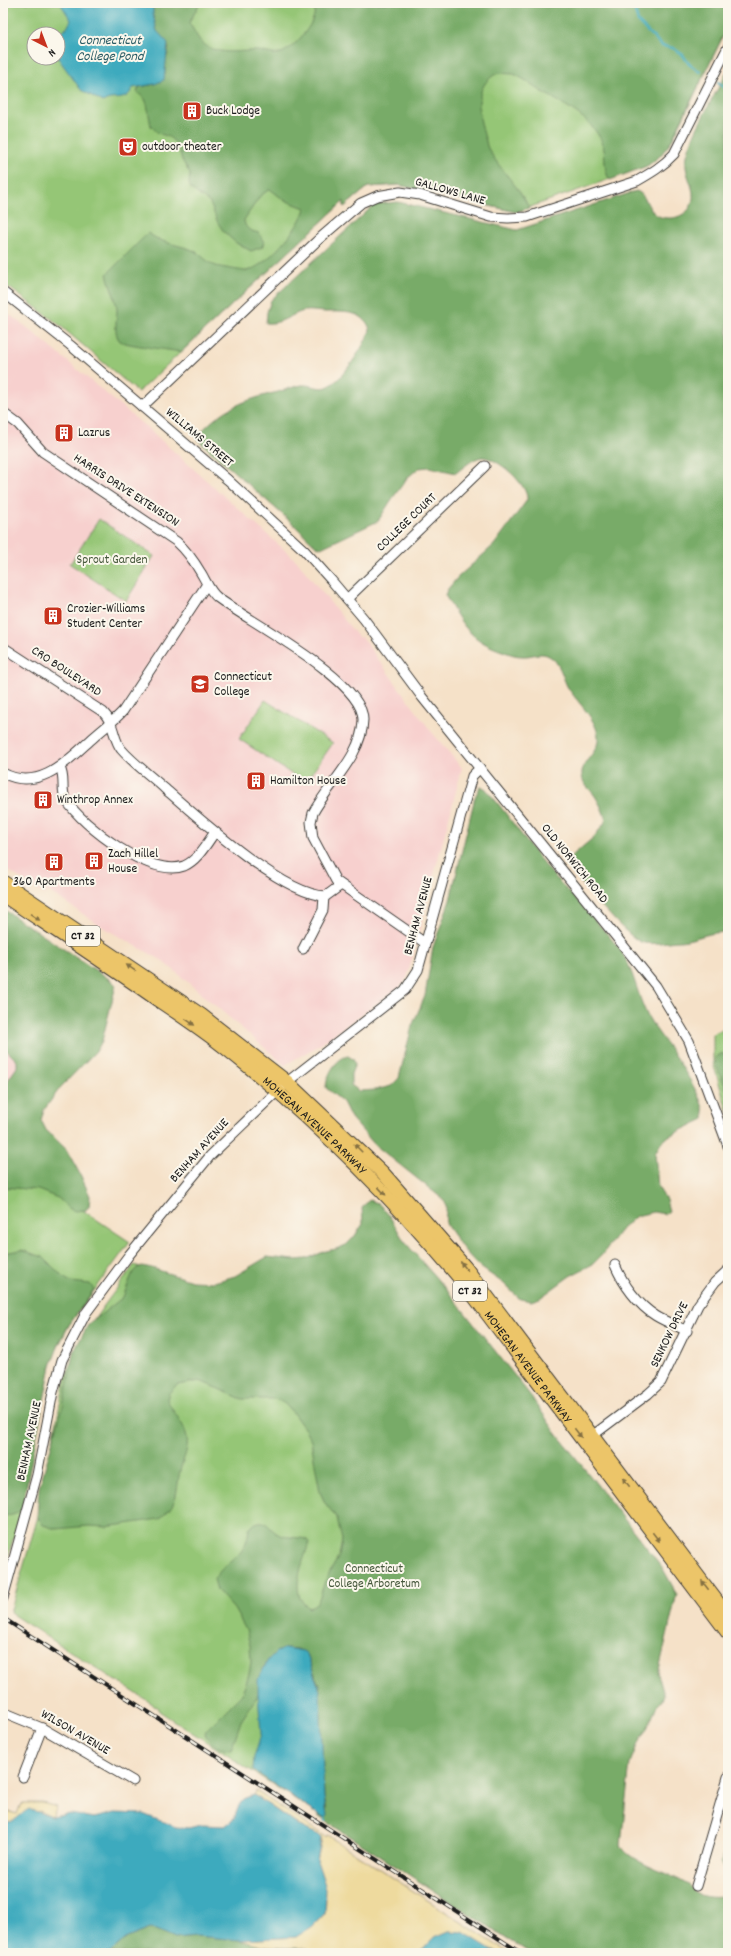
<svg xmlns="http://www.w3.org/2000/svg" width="731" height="1956" font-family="Dekko,sans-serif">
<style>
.built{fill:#f7d0ce}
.green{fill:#95c676;stroke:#587149;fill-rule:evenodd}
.forest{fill:#78ab67;stroke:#4a6442}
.sand{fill:#eeda9e;stroke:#857b5d}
.water{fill:#3eaabe;stroke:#2d636d}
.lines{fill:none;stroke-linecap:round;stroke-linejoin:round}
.stream{stroke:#3eaabe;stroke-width:2.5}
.minor-casing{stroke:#3d3a36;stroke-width:11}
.highway-casing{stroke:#3d3a36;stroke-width:15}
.minor{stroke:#fff;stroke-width:9}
.highway{stroke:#ecc569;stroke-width:13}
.rail-casing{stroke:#1c1c1c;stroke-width:4}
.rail{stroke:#fbf7ec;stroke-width:2.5;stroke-dasharray:8;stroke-linecap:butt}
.oneway{fill:#847042}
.labels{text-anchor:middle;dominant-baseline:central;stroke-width:4;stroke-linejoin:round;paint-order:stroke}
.shield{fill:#fbf7ec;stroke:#5f5e5a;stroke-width:1}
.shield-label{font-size:12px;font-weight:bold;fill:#1c1c1c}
.poi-label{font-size:13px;fill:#1c1c1c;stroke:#fbf7ec;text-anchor:start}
.street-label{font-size:13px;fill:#1c1c1c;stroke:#fbf7ec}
.park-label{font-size:13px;fill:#46583c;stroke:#fbf7ec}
.water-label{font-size:14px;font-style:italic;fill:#2b5c65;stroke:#fbf7ec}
</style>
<rect width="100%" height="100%" fill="#fbf7ec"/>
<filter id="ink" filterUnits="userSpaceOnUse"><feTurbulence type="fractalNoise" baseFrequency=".025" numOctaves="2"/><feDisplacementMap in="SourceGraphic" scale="8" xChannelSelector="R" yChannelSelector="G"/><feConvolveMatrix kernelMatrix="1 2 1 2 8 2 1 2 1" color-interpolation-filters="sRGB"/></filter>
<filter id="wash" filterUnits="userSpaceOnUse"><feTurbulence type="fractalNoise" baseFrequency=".012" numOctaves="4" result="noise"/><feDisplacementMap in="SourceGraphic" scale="16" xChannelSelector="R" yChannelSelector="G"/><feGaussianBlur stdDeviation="0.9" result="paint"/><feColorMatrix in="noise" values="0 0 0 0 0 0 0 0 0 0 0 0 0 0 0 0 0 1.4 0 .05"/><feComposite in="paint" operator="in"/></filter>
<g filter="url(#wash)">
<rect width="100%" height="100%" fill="#f5e1c8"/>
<g class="built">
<path d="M3,310L29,329L152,432L296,560L359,638L361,636L430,730L462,768L407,978L400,987L319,1045L285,1065L163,961L104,928L48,891L45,895L3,867Z"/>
<path d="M3,1047L17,1062V1067L3,1087Z"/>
</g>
<g class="green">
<path d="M3,3H728V26L673,139L659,157L647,166L516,212L399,185L368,187L344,207V201L138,392L57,323L3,283ZM34,34H58V58H34Z"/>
<path d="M99,519L154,556L126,601L70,564Z"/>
<path d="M265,700L333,743L305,783L239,739Z"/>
<path d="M728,1026V1113L713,1063V1034Z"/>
<path d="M3,1166L75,1205L130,1242L69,1325L54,1355L47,1381L21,1512L3,1574Z"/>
<path d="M134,1265L194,1284L462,1312L677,1594L592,1894L728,1953H530L318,1816V1814L159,1711V1708L10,1613L38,1516L64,1384C75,1338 107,1303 134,1265Z"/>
</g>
<g class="forest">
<path d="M153,3H200L189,23C194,29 198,41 205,45C220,56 242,50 259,51C266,52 272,55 278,54C292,52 323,17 313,3H728V26L669,145L659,157L647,166L610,180C602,170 607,154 602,142C591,117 562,104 541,91C535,87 529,82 523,79L514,74L498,73C472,85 478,115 485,138C487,142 486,146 489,150C500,170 519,186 529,208L516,212L399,185L368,187L344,207V201L181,352C171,350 125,345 120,341C113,334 117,319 117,310C116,298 110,286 107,274L148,233C161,243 175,244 190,249C201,253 207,263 216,266C219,267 243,271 246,271C265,268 301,227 305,208L284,200L270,189L260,196L244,220C245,229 250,231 259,233L264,242L262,247L251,251L236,243L224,232L218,223L210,203L191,189L189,184L190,174L182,160L178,145L169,137L158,133L151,126L147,104L145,99L137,92L139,87L155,84L165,75V64L169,48L157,31L153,14Z"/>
<path d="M728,70V933C712,930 696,940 680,941C668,941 656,945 644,943C627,940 581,881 567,866V860L594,837L606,821C604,812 600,804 595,796C590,789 583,785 582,776C580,762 597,754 598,741C600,721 576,702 567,686C562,676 560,662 549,656C540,651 531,657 522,656C516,656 510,654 505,652C469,640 463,626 445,595L447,590L458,577L494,545L527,500C529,485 497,457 482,457C473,458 463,468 456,473L429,467L419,468L407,478L390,502L378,521L321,548L316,546L291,522L198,440C199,432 204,429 210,423C230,405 252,398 278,392C286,390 294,386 302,385C311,384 321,391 329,386C343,379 365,345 370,330C365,310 342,312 326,312C319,312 311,310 304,311C291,314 281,325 266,323L267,312L271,300L375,204L398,202L517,230L636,191C649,194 646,218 668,218C678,219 690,212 692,203C697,188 684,176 686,161C689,137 716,93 728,70Z"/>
<path d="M480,787L485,788C501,806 515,826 529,845C556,882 591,913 619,948C636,971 637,1002 653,1025C666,1044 708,1099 704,1119L669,1136L661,1143L655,1153L658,1187L666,1200L669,1211L665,1214L653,1212L636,1216L622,1229L601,1256L593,1264L570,1276L540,1298L531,1301L520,1299L503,1283L480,1267L464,1250L447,1226C443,1217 449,1209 444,1200L375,1145L351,1118L343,1102L326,1088C326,1076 336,1058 348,1056L353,1059L355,1064L351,1074V1085L359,1091L375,1090L391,1086L399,1078L412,1026L425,996L433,947L450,900L475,797Z"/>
<path d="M3,909L112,981L116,985L102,1041L97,1050L60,1088L44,1110L41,1120L46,1130L66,1149L81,1176L90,1196L89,1206L86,1210L75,1211L70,1209L58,1198L38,1190L3,1187V1087L17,1067V1061L3,1047Z"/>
<path d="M721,1054H728V1093L715,1063L716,1057Z"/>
<path d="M369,1200L378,1203L389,1215L404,1241L451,1295L530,1395L554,1430L662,1567L673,1587L676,1597L658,1674L664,1695L662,1701L656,1707L650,1723L638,1743L630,1763L621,1844C624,1860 669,1873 683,1882C690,1885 694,1892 700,1895C708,1898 720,1898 728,1896V1953H530L318,1816L320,1814L324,1818L327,1809L324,1798L320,1696L319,1685L307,1654L298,1649L286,1648L276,1652L262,1669L258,1695L241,1721L231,1750C221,1751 209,1743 205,1734L206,1730L242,1694L249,1674L251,1662L250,1645L246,1630L234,1609L217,1590L214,1579C229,1556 246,1560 249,1528C266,1513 267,1529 280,1535C287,1538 298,1537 306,1539L309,1542C304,1562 287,1593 309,1608L318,1602L325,1581L339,1556L342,1540L337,1518L325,1503L320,1492L311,1441L306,1431L293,1413L285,1404L280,1401L274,1399H242L200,1381L177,1385L169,1393L167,1399C172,1412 184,1422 187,1437C189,1447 184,1458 181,1467C175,1489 181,1503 159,1519L106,1527L89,1526L56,1529L43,1525L37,1516L39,1488L63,1406L73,1353L88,1325L123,1297L133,1272L137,1268L142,1266L152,1268L192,1281L214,1282L235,1276L267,1257L295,1260L306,1259L326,1251L336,1249L346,1245L354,1237L363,1224L362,1208Z"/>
<path d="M22,1250L43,1257L63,1277L71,1282L90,1284L94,1289L69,1325L60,1341L51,1366L22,1508C18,1514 11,1517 3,1515V1253Z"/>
<path d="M728,1846V1879L720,1862Z"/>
<path d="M150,1929L157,1930L175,1938L196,1936L240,1940L265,1947L303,1948L320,1953H109L127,1938Z"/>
</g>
<g class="sand">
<path d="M256,1791L326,1837L327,1835L509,1953H497L463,1932L449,1931L435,1937L420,1953H320L303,1948L265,1947L240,1940L296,1937L320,1919L325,1913L326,1900L324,1882L317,1861L322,1839L319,1835C295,1826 276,1808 254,1795Z"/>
<path d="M23,1803H42L57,1807L52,1817L39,1811L9,1823L3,1822V1810L17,1814L20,1806Z"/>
</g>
<g class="water">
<path d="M60,3H153V14L157,31L168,43L164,80L155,84L133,88C131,91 130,94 127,96C119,101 111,96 103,102L81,90L58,58V34L67,28L71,20Z"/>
<path d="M286,1648L303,1651L307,1654L320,1691L324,1798L327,1815L325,1819L253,1770L254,1757L261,1734L258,1695V1679L268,1660L276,1652Z"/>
<path d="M254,1795L299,1826L319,1835L321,1837L317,1861L326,1888L325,1913L313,1926L296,1937L240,1940L196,1936L175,1938L157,1930L150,1929L127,1938L109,1953H3V1822C16,1824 19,1814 29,1809L52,1817L70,1814L94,1818L115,1813L143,1814L176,1827L188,1828L202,1825L225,1826L234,1819L239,1805L244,1799Z"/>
<path d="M449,1931L463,1932L497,1953H420L435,1937Z"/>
</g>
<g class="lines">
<g class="stream">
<path d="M633,3L638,22L662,46L673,48L683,55L689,64L700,72"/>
<path d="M718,82L728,90"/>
<path d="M325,1819L326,1821"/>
</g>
</g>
</g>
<g filter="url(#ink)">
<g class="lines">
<g class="minor-casing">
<g id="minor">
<path d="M3,292L70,345L228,480L304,550L331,580L364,619L422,697L656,986L689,1041L728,1146"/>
<path d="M142,407L319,239L361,203L377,196L400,192L420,195L491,217L508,218L527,217L637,181C651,173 663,166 674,154L728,47"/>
<path d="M3,413L18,424L43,452L177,542C187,551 194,561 201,573C206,581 210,592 218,598C248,621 364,680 363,720C362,756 329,783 313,813L311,822L313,838L336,881L425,943"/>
<path d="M347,599L485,466"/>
<path d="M3,647L103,712C115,724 113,739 121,749C133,763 150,775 164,788C196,816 284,896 326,896L341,885"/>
<path d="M60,768C66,778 60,790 66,800C83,827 151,878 184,866C198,860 207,843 215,832"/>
<path d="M3,773C40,793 69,759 94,737C104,728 114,721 123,711L207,584"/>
<path d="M303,949L323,910L324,896"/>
<path d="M615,1265C623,1284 638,1305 656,1316C666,1322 677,1326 687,1331"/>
<path d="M592,1436L648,1394L661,1382L698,1305L715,1282L728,1270"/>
<path d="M3,1598L37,1475L53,1392L62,1360L86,1313L129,1255L210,1156L287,1082L405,990L418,970L472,776L480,768"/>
<path d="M3,1712L42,1728L133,1781"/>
<path d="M23,1777L42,1728"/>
<path d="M696,1886L728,1777"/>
</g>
</g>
<g class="highway-casing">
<g id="highway">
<path d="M3,882L201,1015L287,1082L383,1173L465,1267L728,1616"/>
<path id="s1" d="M3,895C55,930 107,964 158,1000C182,1016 206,1032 228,1050C316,1120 395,1200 467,1287L728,1633"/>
</g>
</g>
<use href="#minor" class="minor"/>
<use href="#highway" class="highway"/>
<g class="rail-casing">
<path id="rail" d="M3,1618L521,1953"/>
</g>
<use href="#rail" class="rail"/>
</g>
<defs><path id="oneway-solid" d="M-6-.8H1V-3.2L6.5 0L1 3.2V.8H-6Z"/></defs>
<g class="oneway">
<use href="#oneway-solid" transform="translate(35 917) rotate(34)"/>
<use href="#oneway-solid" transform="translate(131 968) rotate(-146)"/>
<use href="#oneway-solid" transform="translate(190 1022) rotate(35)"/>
<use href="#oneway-solid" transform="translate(358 1148) rotate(-135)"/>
<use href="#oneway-solid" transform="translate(382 1191) rotate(47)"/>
<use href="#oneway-solid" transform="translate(464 1266) rotate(-129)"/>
<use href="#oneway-solid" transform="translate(578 1433) rotate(53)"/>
<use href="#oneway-solid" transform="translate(626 1482) rotate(-127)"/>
<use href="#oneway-solid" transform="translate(656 1537) rotate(53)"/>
<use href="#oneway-solid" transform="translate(705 1585) rotate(-127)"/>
</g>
</g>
<defs>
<g id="building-square" transform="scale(1)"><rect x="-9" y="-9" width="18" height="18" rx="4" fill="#c8321e" stroke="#fbf7ec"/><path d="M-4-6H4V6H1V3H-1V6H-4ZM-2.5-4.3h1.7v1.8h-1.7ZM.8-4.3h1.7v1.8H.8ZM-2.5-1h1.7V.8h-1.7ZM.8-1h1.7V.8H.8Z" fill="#fff"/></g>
<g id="theatre-square" transform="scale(1)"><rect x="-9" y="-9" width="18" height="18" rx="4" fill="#c8321e" stroke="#fbf7ec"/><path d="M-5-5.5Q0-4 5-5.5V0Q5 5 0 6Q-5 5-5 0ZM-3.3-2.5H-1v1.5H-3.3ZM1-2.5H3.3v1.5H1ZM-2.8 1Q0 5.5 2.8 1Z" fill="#fff"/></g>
<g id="university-square" transform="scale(1)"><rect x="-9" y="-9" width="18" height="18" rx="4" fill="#c8321e" stroke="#fbf7ec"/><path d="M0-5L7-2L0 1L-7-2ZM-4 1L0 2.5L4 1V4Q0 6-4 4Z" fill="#fff"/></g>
</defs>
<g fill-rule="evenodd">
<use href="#building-square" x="192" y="111"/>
<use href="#theatre-square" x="128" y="147"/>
<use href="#building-square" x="64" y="433"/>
<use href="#building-square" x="53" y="616"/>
<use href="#university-square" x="200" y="684"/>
<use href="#building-square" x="256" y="781"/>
<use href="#building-square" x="43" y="800"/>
<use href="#building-square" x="94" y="861"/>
<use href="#building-square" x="54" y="862"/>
</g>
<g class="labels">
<g class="shield">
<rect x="66" y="926" width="34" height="20" rx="3"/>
<rect x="453" y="1281" width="34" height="20" rx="3"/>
</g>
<g class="shield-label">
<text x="83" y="936">CT 32</text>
<text x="470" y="1291">CT 32</text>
</g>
<g class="poi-label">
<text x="206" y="111">Buck Lodge</text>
<text x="142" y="147">outdoor theater</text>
<text x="78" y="433">Lazrus</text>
<text x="67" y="609">Crozier-Williams<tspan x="67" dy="15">Student Center</tspan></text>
<text x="214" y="677">Connecticut<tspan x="214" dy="15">College</tspan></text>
<text x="270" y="781">Hamilton House</text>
<text x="57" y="800">Winthrop Annex</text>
<text x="108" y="854">Zach Hillel<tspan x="108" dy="15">House</tspan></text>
<text x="54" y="882" text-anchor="middle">360 Apartments</text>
</g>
<g class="street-label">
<text transform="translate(450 192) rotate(16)">GALLOWS LANE</text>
<text transform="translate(199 438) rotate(40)">WILLIAMS STREET</text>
<text transform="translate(126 491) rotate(33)">HARRIS DRIVE EXTENSION</text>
<text transform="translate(407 523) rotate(-44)">COLLEGE COURT</text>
<text transform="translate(66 672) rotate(33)">CRO BOULEVARD</text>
<text transform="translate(574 864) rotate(51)">OLD NORWICH ROAD</text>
<text transform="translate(419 916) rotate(-75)">BENHAM AVENUE</text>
<text stroke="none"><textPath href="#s1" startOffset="388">MOHEGAN AVENUE PARKWAY</textPath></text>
<text transform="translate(200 1151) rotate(-48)">BENHAM AVENUE</text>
<text transform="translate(670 1335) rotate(-64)">SENKOW DRIVE</text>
<text stroke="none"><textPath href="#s1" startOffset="711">MOHEGAN AVENUE PARKWAY</textPath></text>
<text transform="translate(30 1441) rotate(-78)">BENHAM AVENUE</text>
<text transform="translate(75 1733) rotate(30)">WILSON AVENUE</text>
</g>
<g class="park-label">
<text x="112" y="560">Sprout Garden</text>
<text x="374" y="1569">Connecticut<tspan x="374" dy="15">College Arboretum</tspan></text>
</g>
<g class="water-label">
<text x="110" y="41">Connecticut<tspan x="110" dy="16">College Pond</tspan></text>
</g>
</g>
<rect width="731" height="1956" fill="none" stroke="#fbf7ec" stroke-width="16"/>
<g transform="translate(46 46) rotate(138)"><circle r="19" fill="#fbf7ec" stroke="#a29f99"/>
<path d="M0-3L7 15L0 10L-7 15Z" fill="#c8321e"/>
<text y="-6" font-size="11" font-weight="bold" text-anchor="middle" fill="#1c1c1c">N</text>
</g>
</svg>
